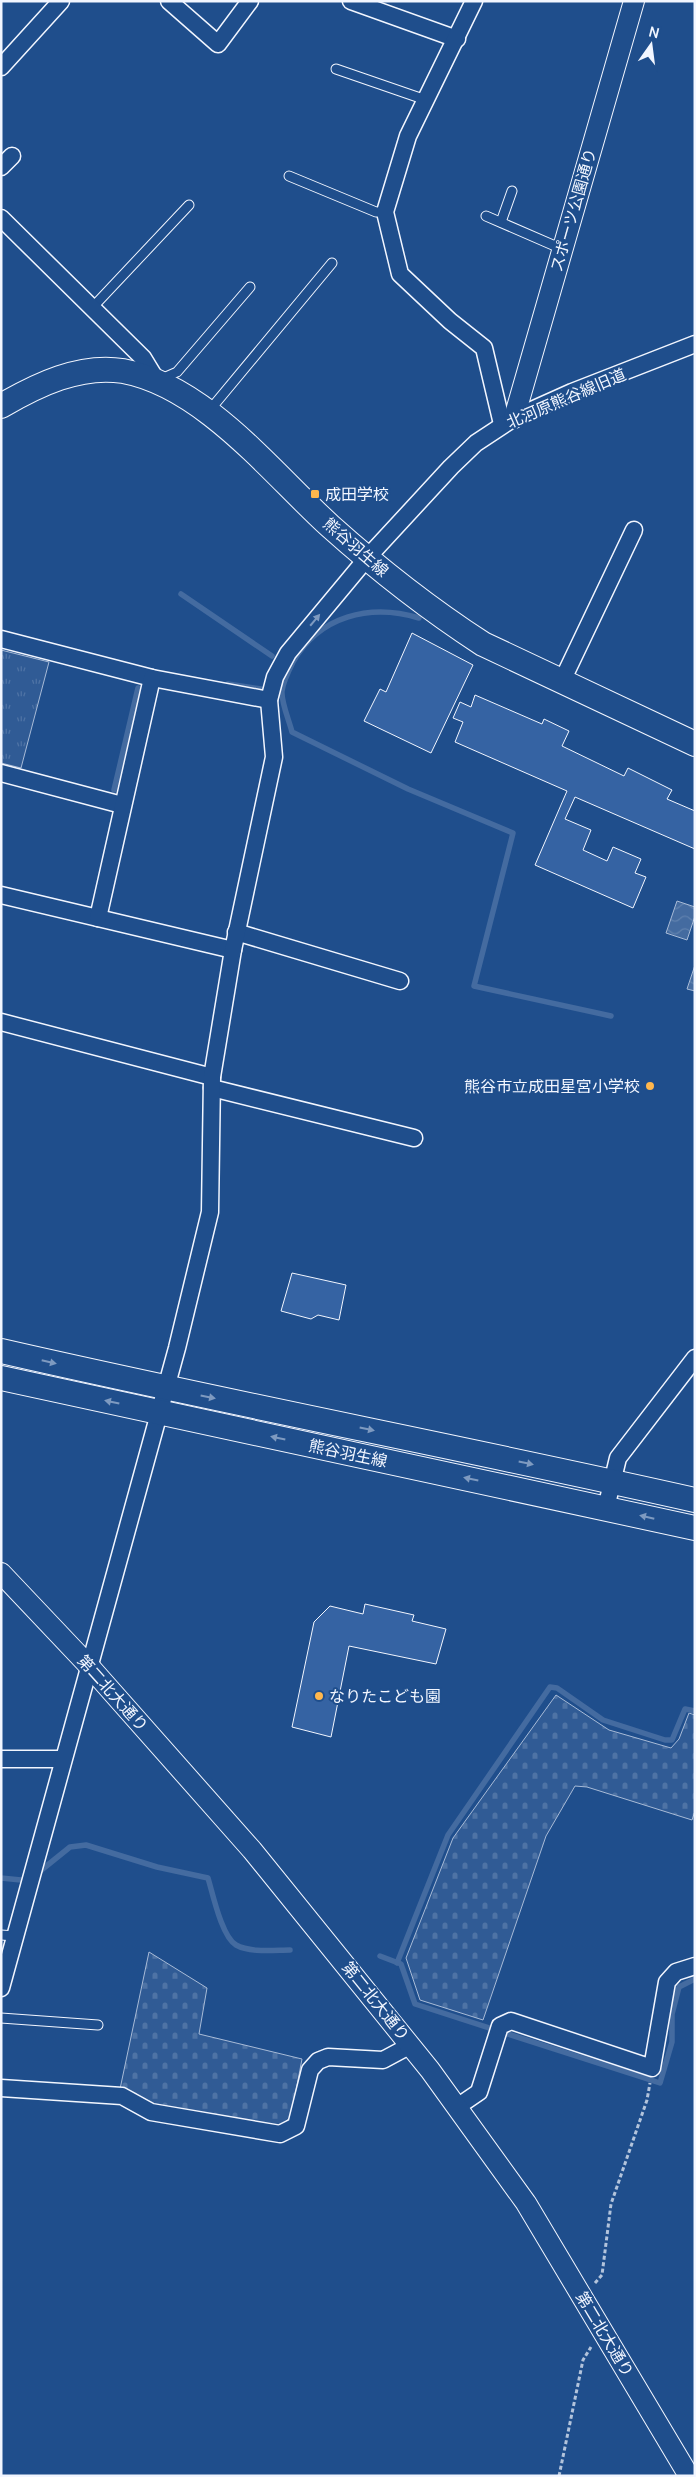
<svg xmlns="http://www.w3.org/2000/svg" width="696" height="2477" font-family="Manrope,'Noto Sans JP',sans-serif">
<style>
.cemetery{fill:url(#cemetery-stones);stroke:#a8bbd7}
.park{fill:url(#park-tufts);stroke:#a8bbd7}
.water{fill:url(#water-waves);stroke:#a8bbd7}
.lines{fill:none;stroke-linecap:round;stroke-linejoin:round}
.stream{stroke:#446ba0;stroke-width:5.5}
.building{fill:#3563a3;stroke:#f2f6ff}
.service-casing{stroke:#f2f6ff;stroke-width:11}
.minor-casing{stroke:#f2f6ff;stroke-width:19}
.tertiary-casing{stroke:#f2f6ff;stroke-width:22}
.secondary-casing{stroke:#f2f6ff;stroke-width:26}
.path{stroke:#b3c4dc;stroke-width:3;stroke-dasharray:4 2.5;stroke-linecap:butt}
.service{stroke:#1f4e8c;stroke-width:9}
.minor{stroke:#1f4e8c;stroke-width:16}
.tertiary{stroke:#1f4e8c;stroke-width:20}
.secondary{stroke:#1f4e8c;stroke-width:24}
.oneway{fill:#7e9ac0}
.poi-dot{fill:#ffb74d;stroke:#1f4e8c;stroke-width:2}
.labels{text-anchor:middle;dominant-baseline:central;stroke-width:4;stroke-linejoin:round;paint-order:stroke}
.street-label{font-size:16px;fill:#f2f6ff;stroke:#1f4e8c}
.poi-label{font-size:16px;fill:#f2f6ff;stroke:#1f4e8c;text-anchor:start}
</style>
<defs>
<pattern id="cemetery-stones" width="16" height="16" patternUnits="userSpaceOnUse" patternTransform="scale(1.25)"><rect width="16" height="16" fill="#305b95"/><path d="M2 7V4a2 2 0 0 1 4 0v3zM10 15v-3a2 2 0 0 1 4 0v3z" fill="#4e73a5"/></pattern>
<pattern id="park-tufts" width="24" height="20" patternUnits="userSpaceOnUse" patternTransform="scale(1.25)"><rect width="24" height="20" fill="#305b95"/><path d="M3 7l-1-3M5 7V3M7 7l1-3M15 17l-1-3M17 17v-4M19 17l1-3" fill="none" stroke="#4e73a5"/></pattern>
<pattern id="water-waves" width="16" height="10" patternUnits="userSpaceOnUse" patternTransform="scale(1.25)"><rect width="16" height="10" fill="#446ba0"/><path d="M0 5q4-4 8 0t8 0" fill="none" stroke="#5f81ae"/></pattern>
</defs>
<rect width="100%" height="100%" fill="#1f4e8c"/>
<g class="cemetery">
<path d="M556,1695L609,1730L671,1748L679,1739L689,1713L695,1715V1811L692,1820L587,1787L575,1786L546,1836L483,2020L420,2000L406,1958L453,1838Z"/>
<path d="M149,1952L207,1988L199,2034L302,2059L291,2117L280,2126L155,2109L120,2089Z"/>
</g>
<path class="park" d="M1,650L49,662L21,768L1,763Z"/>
<g class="water">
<path d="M677,901L695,907V916L687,940L666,933Z"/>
<path d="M695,965V991L687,989Z"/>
</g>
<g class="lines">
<g class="stream">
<path d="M181,594L272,656"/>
<path d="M419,618C370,603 319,616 293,662C289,670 283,682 282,691C281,702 289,720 292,732L408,789L513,833L474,986L611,1016"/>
<path d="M228,684L261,689"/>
<path d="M114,790L138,688"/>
<path d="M39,1872L70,1847L86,1845L157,1867L208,1878C213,1895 222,1937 236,1945C250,1953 275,1950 290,1950"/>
<path d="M1,1878L21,1880"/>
<path d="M380,1956L401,1964L415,2004L660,2083L672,2042V2014L679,1987L695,1979"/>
<path d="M397,1963L448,1835L550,1687L557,1688L603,1720L665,1740H672L685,1709L695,1711"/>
</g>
</g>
<g class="building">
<path d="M412,633L473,665L431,753L364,721L380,689L386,692Z"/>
<path d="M475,695L542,724L544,719L569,731L562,746L624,776L628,768L672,790L667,799L695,811V849L575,797L565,819L591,830L583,850L607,861L613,847L641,859L635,873L646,877L633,908L535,865L567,791L455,742L463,722L453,718L460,702L471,707Z"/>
<path d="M292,1273L346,1285L339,1320L318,1315L311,1319L281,1311Z"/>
<path d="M365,1604L414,1615L412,1621L446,1629L436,1664L349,1646L331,1737L292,1727L314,1622L330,1606L363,1614Z"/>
</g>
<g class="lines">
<g class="service-casing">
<g id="service">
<path d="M336,69L426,100"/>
<path d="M289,176L376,212H385"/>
<path d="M486,216L562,249"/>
<path d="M501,222L512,191"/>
<path d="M92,308L189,205"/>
<path d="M161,379L177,372L250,287"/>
<path d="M209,411L332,263"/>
<path d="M1,1935L15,1936"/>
<path d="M1,2018L98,2025"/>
</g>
</g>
<g class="minor-casing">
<g id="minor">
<path d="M169,1L218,44L250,1"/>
<path d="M351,1L457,39"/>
<path d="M474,1L408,136L385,212L400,274L450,321L484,348L502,424"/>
<path d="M1,67L61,1"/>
<path d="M1,167L12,156"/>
<path d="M1,218L143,358L157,381"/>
<path d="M1,639L152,678L269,700"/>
<path d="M562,681L634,530"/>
<path d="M1,773L122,805"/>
<path d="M1,895L233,950"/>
<path d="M98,918L152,678"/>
<path d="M236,932L400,981"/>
<path d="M1,1022L212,1077"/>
<path d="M212,1088L414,1138"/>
<path d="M606,1508L618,1458L695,1358"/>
<path d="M1,1759H63"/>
<path d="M1,1988L177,1348L210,1212L212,1077L233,950L274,757L269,700L275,677L288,653L367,558L451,467L476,443L514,418L572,392L695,344"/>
<path d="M1,2088L122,2096L151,2112L280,2134L296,2126L310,2070L318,2061L328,2057L383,2060L411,2045"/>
<path d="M457,2107L479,2092L500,2026L511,2021L652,2068L667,1982L676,1972L695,1966"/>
</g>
</g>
<g class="tertiary-casing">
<g id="tertiary">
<path d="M514,418L634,1"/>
<path d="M1,1573L90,1667L252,1850L430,2070L526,2203L689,2476"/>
</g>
</g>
<g class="secondary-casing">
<g id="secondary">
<path d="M1,406C37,385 80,364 123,371C204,386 271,472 330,526C378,569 429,609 483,644L695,744"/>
<path d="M1,1351C232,1404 464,1448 695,1500"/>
<path d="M1,1378L695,1528"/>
</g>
</g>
<g class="path">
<path d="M595,2283L602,2275L611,2204L647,2100L650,2083"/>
<path d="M559,2476L583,2360L591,2347"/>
</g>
<use href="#service" class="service"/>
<use href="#minor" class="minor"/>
<use href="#tertiary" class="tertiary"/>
<use href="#secondary" class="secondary"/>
</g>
<defs><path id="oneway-solid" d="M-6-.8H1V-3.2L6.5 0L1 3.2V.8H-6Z" transform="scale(1.25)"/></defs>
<g class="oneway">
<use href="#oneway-solid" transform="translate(315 620) rotate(-50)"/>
<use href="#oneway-solid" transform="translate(49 1362) rotate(13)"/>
<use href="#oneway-solid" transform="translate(208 1397) rotate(11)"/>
<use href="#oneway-solid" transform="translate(112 1402) rotate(-168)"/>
<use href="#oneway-solid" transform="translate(367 1429) rotate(12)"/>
<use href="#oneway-solid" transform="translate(278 1438) rotate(-168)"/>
<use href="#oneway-solid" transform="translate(526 1463) rotate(12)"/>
<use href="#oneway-solid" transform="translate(471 1479) rotate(-168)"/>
<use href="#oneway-solid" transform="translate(647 1517) rotate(-167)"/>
</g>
<g class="poi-dot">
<rect x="310" y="489" width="10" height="10" rx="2.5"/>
<circle cx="650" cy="1086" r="5"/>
<circle cx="319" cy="1696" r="5"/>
</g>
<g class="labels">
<g class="street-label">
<text transform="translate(573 210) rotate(-74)">スポーツ公園通り</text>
<text transform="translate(566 398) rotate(-23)">北河原熊谷線旧道</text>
<text transform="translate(356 547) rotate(41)">熊谷羽生線</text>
<text transform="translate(348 1453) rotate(12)">熊谷羽生線</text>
<text transform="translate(113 1693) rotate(48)">第二北大通り</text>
<text transform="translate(376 2001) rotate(51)">第二北大通り</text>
<text transform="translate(605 2334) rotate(59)">第二北大通り</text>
</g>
<g class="poi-label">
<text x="325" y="494">成田学校</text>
<text x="640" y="1086" text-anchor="end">熊谷市立成田星宮小学校</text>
<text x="329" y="1696">なりたこども園</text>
</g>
</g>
<rect width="696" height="2477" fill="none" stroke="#f2f6ff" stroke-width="5"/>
<g transform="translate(651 45) rotate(14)" stroke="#1f4e8c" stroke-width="4" paint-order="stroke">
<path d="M0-4L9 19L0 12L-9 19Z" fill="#f2f6ff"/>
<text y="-8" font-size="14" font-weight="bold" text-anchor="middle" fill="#f2f6ff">N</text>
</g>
</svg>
